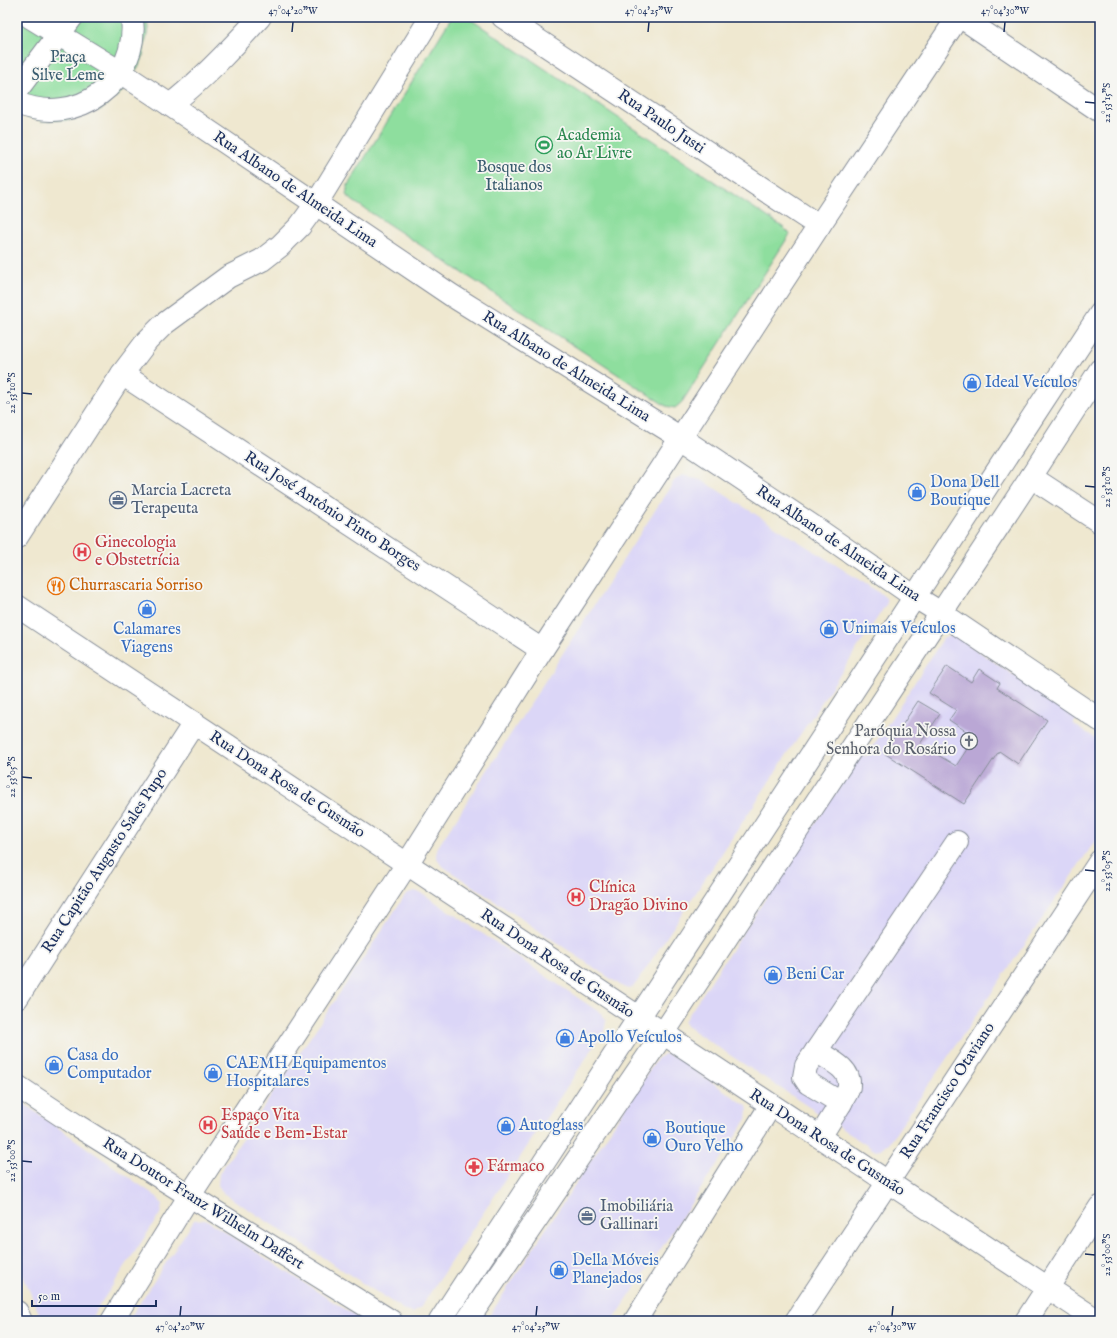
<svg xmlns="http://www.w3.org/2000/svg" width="1117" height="1338" font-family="'IM FELL English',serif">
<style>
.built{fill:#dbd6f7}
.green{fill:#8ede9e;stroke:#54867e}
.building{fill:#baa7d5}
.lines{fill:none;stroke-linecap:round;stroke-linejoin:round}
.minor-casing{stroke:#858c97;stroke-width:24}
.major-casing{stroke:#858c97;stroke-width:24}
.minor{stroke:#fff;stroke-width:22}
.major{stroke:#fff;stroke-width:22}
.ticks{fill:none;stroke:#1b2f5e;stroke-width:1.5}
.labels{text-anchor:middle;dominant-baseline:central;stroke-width:3.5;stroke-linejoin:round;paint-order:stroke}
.park-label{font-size:16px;fill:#385b6e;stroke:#f6f6f2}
.street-label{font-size:16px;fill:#1b2f5e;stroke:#f6f6f2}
.leisure-label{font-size:16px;fill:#27864d;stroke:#f6f6f2;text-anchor:start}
.shop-label{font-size:16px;fill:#366cbe;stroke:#f6f6f2;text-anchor:start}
.service-label{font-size:16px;fill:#4e5e75;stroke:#f6f6f2;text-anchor:start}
.health-label{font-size:16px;fill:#be3a42;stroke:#f6f6f2;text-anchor:start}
.food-label{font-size:16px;fill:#c56008;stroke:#f6f6f2;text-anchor:start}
.worship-label{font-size:16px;fill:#5b616d;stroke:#f6f6f2;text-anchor:end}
.neatline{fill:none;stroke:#1b2f5e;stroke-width:1.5}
.ticks-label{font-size:10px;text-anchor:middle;fill:#1b2f5e}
</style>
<rect width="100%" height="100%" fill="#f6f6f2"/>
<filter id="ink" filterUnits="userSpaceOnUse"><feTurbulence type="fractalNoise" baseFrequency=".025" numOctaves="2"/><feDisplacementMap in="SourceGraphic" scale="8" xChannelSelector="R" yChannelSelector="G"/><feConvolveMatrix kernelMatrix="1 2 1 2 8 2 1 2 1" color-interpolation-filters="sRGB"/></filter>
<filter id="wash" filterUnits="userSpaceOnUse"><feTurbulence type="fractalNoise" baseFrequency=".012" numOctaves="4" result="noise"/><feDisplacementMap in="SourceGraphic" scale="16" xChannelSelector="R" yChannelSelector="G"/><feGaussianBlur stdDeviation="0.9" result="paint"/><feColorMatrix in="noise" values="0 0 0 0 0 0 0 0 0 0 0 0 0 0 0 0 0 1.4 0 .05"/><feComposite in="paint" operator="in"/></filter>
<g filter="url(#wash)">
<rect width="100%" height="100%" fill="#efe8d0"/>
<g class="built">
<path d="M682,475L700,479L880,593L886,598L887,603L637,982L633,987L628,989L623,987L441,865L438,860L436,855L438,847L674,481Z"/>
<path d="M951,635L959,638L1077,718L1073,724L1100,741V834L889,1143L881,1149L874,1150L686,1026L684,1022L861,754L866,757L943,639Z"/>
<path d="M414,891L422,893L602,1014L606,1021L604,1031L420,1308L413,1313L406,1311L223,1193L218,1185L219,1174L406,894Z"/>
<path d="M664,1054L675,1057L747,1106L748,1110L747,1119L613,1321H486L657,1059Z"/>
<path d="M17,1099L157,1197L162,1204L160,1214L89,1321H42L17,1261Z"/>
<path d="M205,1219L363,1321H128L194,1220Z"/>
</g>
<g class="green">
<path d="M17,17H146L148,28L142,60L126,88L102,109L71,120L42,121L17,114Z"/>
<path d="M454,17H467L784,228L790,234L682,402L675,408L666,406L353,201L346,195L348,185L450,20Z"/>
</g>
<g id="blocks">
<path class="building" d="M947,666L971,682L979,669L1000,683L997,688L1047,720L1018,764L999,751L964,804L884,753L918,701L940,714L920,744L956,766L975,737L949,720L956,710L929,693Z"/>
</g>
</g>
<g filter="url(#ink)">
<use href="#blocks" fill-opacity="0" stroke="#858c97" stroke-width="1"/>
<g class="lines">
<g class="minor-casing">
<g id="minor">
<path d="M30,17L120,72L170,105L451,295L681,438L814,527L915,597L941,613L1100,720"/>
<path d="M503,17L819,226"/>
<path d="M961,17L1100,111"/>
<path d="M17,103C77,128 140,82 132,17"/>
<path d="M170,105C203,79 232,48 260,17"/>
<path d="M122,374L542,650"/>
<path d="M1031,477L1100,522"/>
<path d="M17,537L122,374L147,341L164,324L228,277L262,260L280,246L300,226L316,204L431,17"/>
<path d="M17,606L1098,1321"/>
<path d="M17,998L194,723"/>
<path d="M816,1051C828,1059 851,1068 849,1086C849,1091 843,1098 841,1103"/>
<path d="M17,1086L76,1125L391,1321"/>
<path d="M820,1137L841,1103L808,1083L804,1077L806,1066L957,842"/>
<path d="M112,1321L190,1195L407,864L542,650L819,226L958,17"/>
<path d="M635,1321L771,1105"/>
<path d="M796,1321L1100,861"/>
<path d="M1026,1321L1100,1207"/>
</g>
</g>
<g class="major-casing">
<g id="major">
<path d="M17,90L72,17"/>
<path d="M17,1312L21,1321"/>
<path d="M440,1321L1100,314"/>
<path d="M467,1321L663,1034L1031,477L1100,370"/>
</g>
</g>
<use href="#minor" class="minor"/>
<use href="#major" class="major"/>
</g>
</g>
<path class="ticks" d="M292,32L293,22M648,32L649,22M1004,32L1005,22M1085,102L1095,103M22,393L32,394M1085,486L1095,487M22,777L32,778M1085,870L1095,871M22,1161L32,1162M1085,1254L1095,1255M180,1316L181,1306M536,1316L537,1306M892,1316L893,1306"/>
<defs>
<g id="stadium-ring" transform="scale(0.9)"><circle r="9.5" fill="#f6f6f2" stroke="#2e9e5b" stroke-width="1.5"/><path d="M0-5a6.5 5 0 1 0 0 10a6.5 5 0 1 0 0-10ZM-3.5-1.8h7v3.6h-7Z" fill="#2e9e5b"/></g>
<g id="shop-ring" transform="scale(0.9)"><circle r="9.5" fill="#f6f6f2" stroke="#3f7fe0" stroke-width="1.5"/><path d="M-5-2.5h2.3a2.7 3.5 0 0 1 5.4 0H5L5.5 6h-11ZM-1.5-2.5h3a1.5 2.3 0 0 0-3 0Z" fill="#3f7fe0"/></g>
<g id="office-ring" transform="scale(0.9)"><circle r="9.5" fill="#f6f6f2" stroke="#5c6f8a" stroke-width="1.5"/><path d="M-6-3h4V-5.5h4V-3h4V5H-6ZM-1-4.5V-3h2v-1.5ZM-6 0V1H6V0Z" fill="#5c6f8a"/></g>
<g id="hospital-ring" transform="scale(0.9)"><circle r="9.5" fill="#f6f6f2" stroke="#e0444e" stroke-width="1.5"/><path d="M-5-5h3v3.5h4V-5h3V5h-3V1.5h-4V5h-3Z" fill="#e0444e"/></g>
<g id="restaurant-ring" transform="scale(0.9)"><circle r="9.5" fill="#f6f6f2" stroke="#e8710a" stroke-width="1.5"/><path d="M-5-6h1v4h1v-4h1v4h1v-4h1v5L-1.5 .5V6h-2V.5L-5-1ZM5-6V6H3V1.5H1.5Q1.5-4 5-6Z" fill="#e8710a"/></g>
<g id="church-ring" transform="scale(0.9)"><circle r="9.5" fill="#f6f6f2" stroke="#6b7280" stroke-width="1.5"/><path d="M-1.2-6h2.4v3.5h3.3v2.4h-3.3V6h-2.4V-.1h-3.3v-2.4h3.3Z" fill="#6b7280"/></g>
<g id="pharmacy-ring" transform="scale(0.9)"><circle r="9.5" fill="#f6f6f2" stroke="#e0444e" stroke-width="1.5"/><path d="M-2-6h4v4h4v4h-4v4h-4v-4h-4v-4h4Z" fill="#e0444e"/></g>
</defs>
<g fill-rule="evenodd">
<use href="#stadium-ring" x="544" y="145"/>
<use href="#shop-ring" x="972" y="383"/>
<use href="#shop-ring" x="917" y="492"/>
<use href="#office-ring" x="118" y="500"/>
<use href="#hospital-ring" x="82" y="552"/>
<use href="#restaurant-ring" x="56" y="586"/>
<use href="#shop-ring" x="147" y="609"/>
<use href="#shop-ring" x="829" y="629"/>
<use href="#church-ring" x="969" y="741"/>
<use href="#hospital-ring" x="576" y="897"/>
<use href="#shop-ring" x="773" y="975"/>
<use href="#shop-ring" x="565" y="1038"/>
<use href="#shop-ring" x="54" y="1065"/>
<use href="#shop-ring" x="213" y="1073"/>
<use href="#hospital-ring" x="208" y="1125"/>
<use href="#shop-ring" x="506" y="1126"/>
<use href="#shop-ring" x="652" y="1138"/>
<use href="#pharmacy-ring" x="474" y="1167"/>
<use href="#office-ring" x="587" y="1216"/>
<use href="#shop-ring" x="559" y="1270"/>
</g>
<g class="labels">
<g class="park-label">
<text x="68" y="58">Praça<tspan x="68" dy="18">Silve Leme</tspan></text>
<text x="514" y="168">Bosque dos<tspan x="514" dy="18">Italianos</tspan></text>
</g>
<g class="street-label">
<text transform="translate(661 122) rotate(34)">Rua Paulo Justi</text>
<text transform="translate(295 190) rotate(34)">Rua Albano de Almeida Lima</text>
<text transform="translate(566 367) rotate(32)">Rua Albano de Almeida Lima</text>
<text transform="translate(332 512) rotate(33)">Rua José Antônio Pinto Borges</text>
<text transform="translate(838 544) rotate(34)">Rua Albano de Almeida Lima</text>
<text transform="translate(287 785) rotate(33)">Rua Dona Rosa de Gusmão</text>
<text transform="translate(105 861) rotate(-57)">Rua Capitão Augusto Sales Pupo</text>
<text transform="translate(557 964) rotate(34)">Rua Dona Rosa de Gusmão</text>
<text transform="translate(948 1091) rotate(-57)">Rua Francisco Otaviano</text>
<text transform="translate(827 1143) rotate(33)">Rua Dona Rosa de Gusmão</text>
<text transform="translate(203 1204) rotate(32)">Rua Doutor Franz Wilhelm Daffert</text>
</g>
<g class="leisure-label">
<text x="557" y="136">Academia<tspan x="557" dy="18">ao Ar Livre</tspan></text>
</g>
<g class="shop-label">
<text x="985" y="383">Ideal Veículos</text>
<text x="930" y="483">Dona Dell<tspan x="930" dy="18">Boutique</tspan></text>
<text x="842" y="629">Unimais Veículos</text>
<text x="147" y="630" text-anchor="middle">Calamares<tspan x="147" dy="18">Viagens</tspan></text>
<text x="786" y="975">Beni Car</text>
<text x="578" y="1038">Apollo Veículos</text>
<text x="67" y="1056">Casa do<tspan x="67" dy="18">Computador</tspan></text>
<text x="226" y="1064">CAEMH Equipamentos<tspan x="226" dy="18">Hospitalares</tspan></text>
<text x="519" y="1126">Autoglass</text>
<text x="665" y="1129">Boutique<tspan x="665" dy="18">Ouro Velho</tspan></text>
<text x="572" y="1261">Della Móveis<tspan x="572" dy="18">Planejados</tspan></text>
</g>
<g class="service-label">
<text x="131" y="491">Marcia Lacreta<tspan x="131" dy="18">Terapeuta</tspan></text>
<text x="600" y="1207">Imobiliária<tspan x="600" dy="18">Gallinari</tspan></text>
</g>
<g class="health-label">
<text x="95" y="543">Ginecologia<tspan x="95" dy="18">e Obstetrícia</tspan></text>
<text x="589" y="888">Clínica<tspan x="589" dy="18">Dragão Divino</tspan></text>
<text x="221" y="1116">Espaço Vita<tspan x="221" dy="18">Saúde e Bem-Estar</tspan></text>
<text x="487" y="1167">Fármaco</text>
</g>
<g class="food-label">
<text x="69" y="586">Churrascaria Sorriso</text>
</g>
<g class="worship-label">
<text x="956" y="732">Paróquia Nossa<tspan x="956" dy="18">Senhora do Rosário</tspan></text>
</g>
</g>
<rect width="1117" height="1338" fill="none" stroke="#f6f6f2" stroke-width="44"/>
<path d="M32 1300v6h124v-6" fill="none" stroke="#1b2f5e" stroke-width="2"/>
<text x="38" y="1300" font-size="12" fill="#1b2f5e" stroke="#f6f6f2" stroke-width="3" paint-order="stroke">50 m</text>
<rect x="22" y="22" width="1073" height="1294" class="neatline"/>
<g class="ticks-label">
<text x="293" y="14">47°04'20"W</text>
<text x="649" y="14">47°04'25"W</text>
<text x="1005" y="14">47°04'30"W</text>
<text transform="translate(1106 103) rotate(-90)" y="4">22°53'15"S</text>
<text transform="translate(11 393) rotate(-90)" y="4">22°53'10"S</text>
<text transform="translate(1106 487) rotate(-90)" y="4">22°53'10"S</text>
<text transform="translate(11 777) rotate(-90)" y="4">22°53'05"S</text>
<text transform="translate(1106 871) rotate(-90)" y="4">22°53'05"S</text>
<text transform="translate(11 1161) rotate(-90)" y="4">22°53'00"S</text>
<text transform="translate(1106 1255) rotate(-90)" y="4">22°53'00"S</text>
<text x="180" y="1330">47°04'20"W</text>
<text x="536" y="1330">47°04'25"W</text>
<text x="892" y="1330">47°04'30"W</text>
</g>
</svg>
